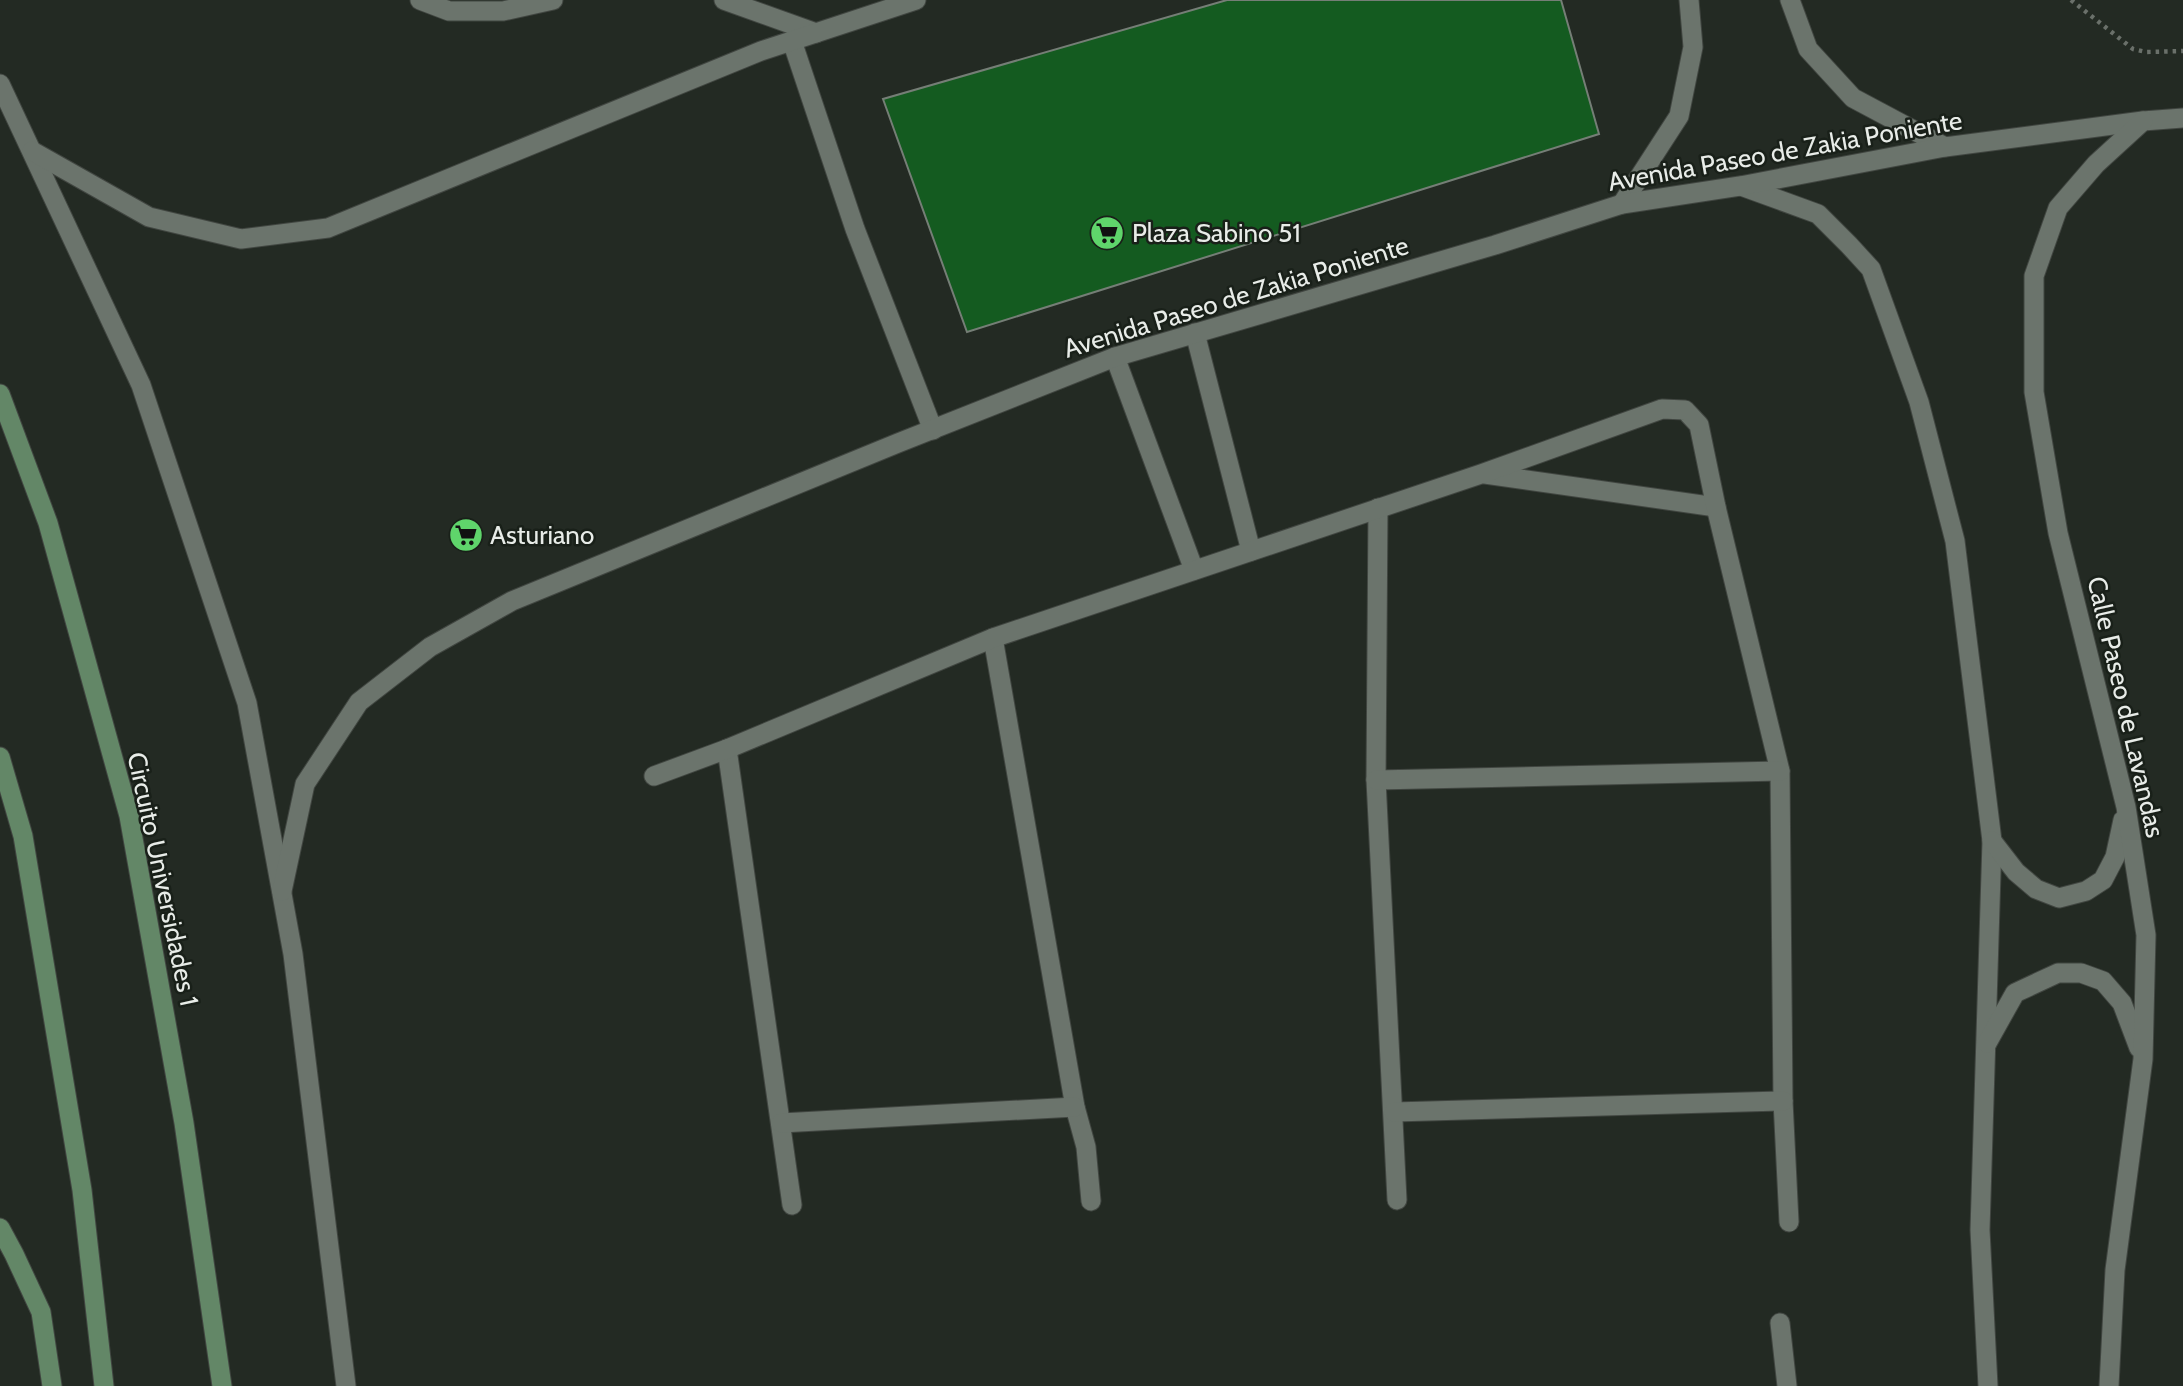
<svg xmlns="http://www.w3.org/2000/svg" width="2183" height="1386" font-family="Cabin,sans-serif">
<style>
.building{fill:#145b20;stroke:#757e76;stroke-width:2}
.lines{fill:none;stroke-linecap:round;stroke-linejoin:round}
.service-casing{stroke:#414641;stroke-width:21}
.minor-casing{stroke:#414641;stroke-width:21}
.tertiary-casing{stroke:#414641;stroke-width:21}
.secondary-casing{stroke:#414641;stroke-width:21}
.path{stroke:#6a706a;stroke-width:4.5;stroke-dasharray:3.5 5;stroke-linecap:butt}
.service{stroke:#6b746c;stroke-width:19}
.minor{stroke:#6b746c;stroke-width:19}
.tertiary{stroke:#6b746c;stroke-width:19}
.secondary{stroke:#638767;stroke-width:19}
.labels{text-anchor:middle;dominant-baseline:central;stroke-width:5;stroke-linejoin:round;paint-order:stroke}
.street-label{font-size:26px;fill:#e8ece8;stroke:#192019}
.poi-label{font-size:26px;fill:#e8ece8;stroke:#192019;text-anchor:start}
</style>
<rect width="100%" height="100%" fill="#232a23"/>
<path class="building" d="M1227,0H1561L1599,134L967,332L883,99Z"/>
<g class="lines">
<g class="service-casing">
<g id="service">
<path d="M420,0L449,11H503L553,0"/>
<path d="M724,0L816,33"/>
</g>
</g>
<g class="minor-casing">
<g id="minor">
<path d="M1195,333L1251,551"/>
<path d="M1115,357L1194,570"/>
<path d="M1485,474L1716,507"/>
<path d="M1378,508L1376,780L1397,1200"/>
<path d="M993,638L1075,1107L1086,1147L1091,1201"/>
<path d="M727,749L792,1205"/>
<path d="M654,776L727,749L993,638L1481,474L1662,409L1685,410L1699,425L1716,507L1780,771L1783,1101L1789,1222"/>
<path d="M1376,780L1780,771"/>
<path d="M1394,1112L1783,1101"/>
<path d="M781,1123L1075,1107"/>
<path d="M1780,1323L1787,1386"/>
</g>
</g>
<g class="tertiary-casing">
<g id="tertiary">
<path d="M1790,0L1808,49L1853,98L1945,147"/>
<path d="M792,41L855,229L933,430"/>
<path d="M0,84L141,385L247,703L293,954L346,1386"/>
<path d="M32,151L149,217L241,239L328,228L761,51L916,0"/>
<path d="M1741,186L1818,214L1849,245L1871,269L1919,402L1955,541L1992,841L1980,1230L1988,1386"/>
<path d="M1622,204L1679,116L1693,47L1689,0"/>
<path d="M1992,841L2016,872L2036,889L2059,898L2086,891L2103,880L2115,857L2123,820"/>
<path d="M282,891L305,784L359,702L430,647L512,601L898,443L1115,357L1495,245L1622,204L1740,186L1945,147L2143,121L2183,118"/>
<path d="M1987,1043L2015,993L2058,973H2081L2103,981L2122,1003L2139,1048"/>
<path d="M2109,1386L2115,1270L2143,1059L2146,935L2126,807L2058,533L2034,392V276L2058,208L2096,164L2143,121"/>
</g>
</g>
<g class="secondary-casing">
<g id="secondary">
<path d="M0,394L48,523L129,816L184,1123L222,1386"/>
<path d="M0,757L23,836L82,1190L104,1386"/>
<path d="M0,1228L14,1254L41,1312L52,1386"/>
</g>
</g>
<path class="path" d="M2071,0L2133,49L2146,52L2183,51"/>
<use href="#service" class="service"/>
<use href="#minor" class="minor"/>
<use href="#tertiary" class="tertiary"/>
<use href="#secondary" class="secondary"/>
</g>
<defs>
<g id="supermarket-disc" transform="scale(1.75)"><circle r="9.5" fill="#5fd56b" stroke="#192019"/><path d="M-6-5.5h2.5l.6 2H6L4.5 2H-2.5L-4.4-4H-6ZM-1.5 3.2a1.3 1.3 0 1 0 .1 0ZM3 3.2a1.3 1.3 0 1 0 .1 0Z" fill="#111"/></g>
</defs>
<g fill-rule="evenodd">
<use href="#supermarket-disc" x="1107" y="233"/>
<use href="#supermarket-disc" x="466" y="535"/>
</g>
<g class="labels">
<g class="street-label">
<text transform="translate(1785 151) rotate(-10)">Avenida Paseo de Zakia Poniente</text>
<text transform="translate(1236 297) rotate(-17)">Avenida Paseo de Zakia Poniente</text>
<text transform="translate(2126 707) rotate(77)">Calle Paseo de Lavandas</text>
<text transform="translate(163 879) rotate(78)">Circuito Universidades 1</text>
</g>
<g class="poi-label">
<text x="1132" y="233">Plaza Sabino 51</text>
<text x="490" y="535">Asturiano</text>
</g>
</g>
</svg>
